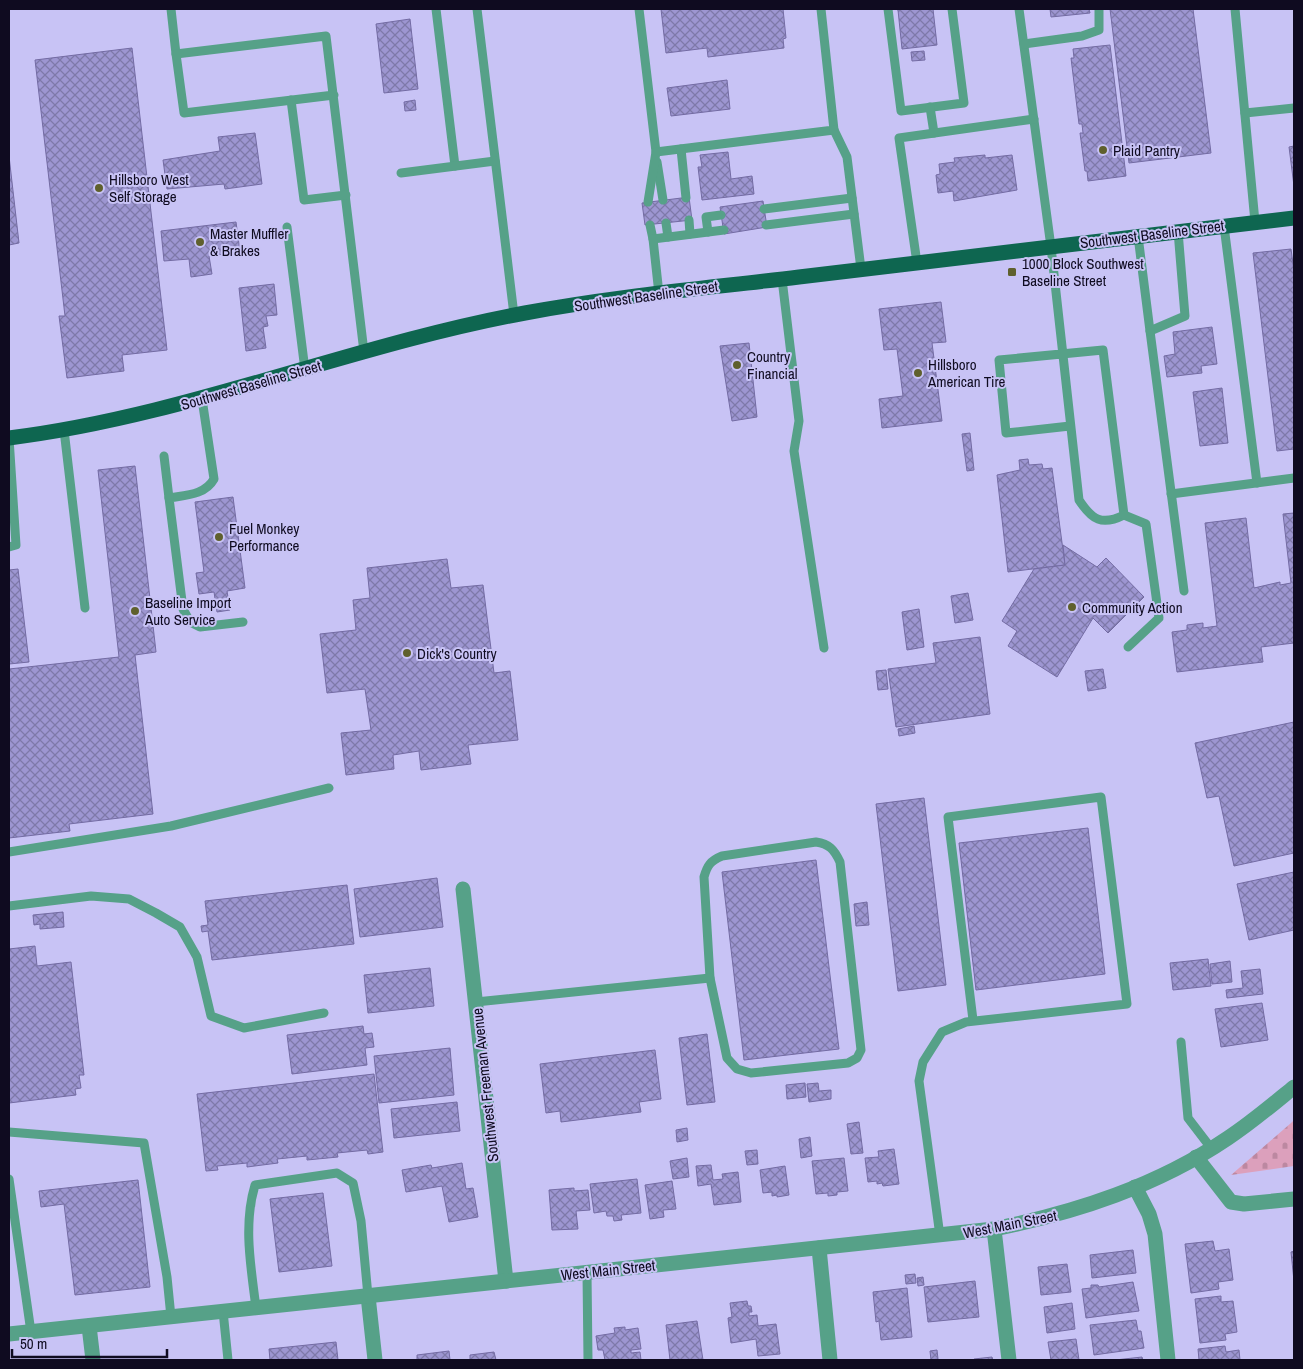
<svg xmlns="http://www.w3.org/2000/svg" width="1303" height="1369" font-family="'Archivo Narrow',sans-serif">
<style>
.cemetery{fill:url(#cemetery-stones)}
.building{fill:url(#building-cross-hatch);stroke:#736ba3}
.lines{fill:none;stroke-linecap:round;stroke-linejoin:round}
.service{stroke:#56a188;stroke-width:9}
.minor{stroke:#56a188;stroke-width:15}
.tertiary{stroke:#56a188;stroke-width:15}
.trunk{stroke:#0e6650;stroke-width:15}
.poi-dot{fill:#5f602d;stroke:#c8c3f5;stroke-width:2}
.labels{text-anchor:middle;dominant-baseline:central;stroke-width:4;stroke-linejoin:round;paint-order:stroke}
.poi-label{font-size:15px;fill:#0f0b20;stroke:#c8c3f5;text-anchor:start}
.street-label{font-size:15px;fill:#0f0b20;stroke:#c8c3f5}
</style>
<defs>
<pattern id="cemetery-stones" width="16" height="16" patternUnits="userSpaceOnUse" patternTransform="scale(1.25)"><rect width="16" height="16" fill="#dca0bc"/><path d="M2 7V4a2 2 0 0 1 4 0v3zM10 15v-3a2 2 0 0 1 4 0v3z" fill="#bc88a1"/></pattern>
<pattern id="building-cross-hatch" width="8" height="8" patternUnits="userSpaceOnUse" patternTransform="scale(1.25)"><rect width="8" height="8" fill="#9d96d1"/><path d="M0 0l8 8M0 8l8-8" fill="none" stroke="#7e79a9"/></pattern>
</defs>
<rect width="100%" height="100%" fill="#c8c3f5"/>
<path class="cemetery" d="M1294,1120V1166L1231,1175L1291,1123Z"/>
<g class="building">
<path d="M661,9H783L786,38L783,39L784,48L708,57L707,48L666,53Z"/>
<path d="M895,9H933L937,45L902,49L898,10Z"/>
<path d="M1050,9H1089L1090,13L1051,17Z"/>
<path d="M1110,9H1193L1211,153L1129,163Z"/>
<path d="M410,19L418,89L384,93L376,24Z"/>
<path d="M1110,45L1126,176L1088,181L1087,171H1085L1080,133H1083L1082,124H1079L1071,58H1074L1073,49Z"/>
<path d="M132,48L167,350L122,355L124,371L67,378L59,316H65L35,60Z"/>
<path d="M924,51L925,60L912,61L911,52Z"/>
<path d="M727,80L730,109L671,116L667,88Z"/>
<path d="M415,100L416,110L405,111L404,102Z"/>
<path d="M255,133L262,184L225,189L224,184L167,189L163,160L220,151L218,137Z"/>
<path d="M1294,146V186L1289,147Z"/>
<path d="M728,152L731,179L752,176L754,194L702,200L698,167H702L700,155Z"/>
<path d="M985,155V158L1012,155L1017,190L954,201L953,191L938,193L936,175L940,174L939,164L955,162L954,158Z"/>
<path d="M9,156L19,243L9,245Z"/>
<path d="M689,197L692,220L645,225L642,203Z"/>
<path d="M763,201L767,227L724,234L720,207Z"/>
<path d="M236,222L240,252L209,256L212,274L191,277L189,259L164,261L161,231Z"/>
<path d="M1291,249L1294,271V449L1277,451L1253,253Z"/>
<path d="M274,284L277,315L266,316L268,326L263,327L266,348L246,351L239,288Z"/>
<path d="M941,302L946,342L932,343L942,421L882,428L879,399L903,396L897,349L884,350L879,309Z"/>
<path d="M1212,327L1217,364L1201,366L1202,373L1167,377L1164,356L1175,354L1173,332Z"/>
<path d="M749,343L757,417L732,421L720,346Z"/>
<path d="M1222,388L1228,443L1200,446L1193,392Z"/>
<path d="M970,433L974,470L967,471L962,434Z"/>
<path d="M1028,459L1029,465L1042,464L1043,469L1052,468L1065,565L1008,572L997,475L1020,470L1019,460Z"/>
<path d="M135,466L156,652L135,655L153,814L69,824L70,831L9,838V669L119,657L98,470Z"/>
<path d="M233,497L245,588L227,591L230,610L217,612L214,592L199,594L196,573L204,572L195,502Z"/>
<path d="M1294,513V643L1261,647L1263,662L1177,672L1172,632L1187,630V625L1203,623V628L1217,626L1205,523L1246,518L1254,588L1280,582V585L1291,583L1283,514Z"/>
<path d="M1063,545L1097,567L1106,558L1144,597L1108,633L1093,618L1057,677L1008,646L1017,631L1002,621L1034,569L1065,565Z"/>
<path d="M447,559L451,588L483,585L494,673L510,671L518,740L468,745L471,764L421,770L419,751L393,755L394,769L346,775L341,733L371,730L365,689L327,693L320,634L356,630L353,600L370,598L367,568Z"/>
<path d="M18,569L29,662L9,664V570Z"/>
<path d="M968,593L973,620L955,623L951,596Z"/>
<path d="M919,609L924,647L907,650L902,612Z"/>
<path d="M980,637L990,714L896,727L888,669L936,663L933,643Z"/>
<path d="M1103,669L1106,688L1088,691L1085,671Z"/>
<path d="M886,670L888,689L878,690L876,671Z"/>
<path d="M1294,722V853L1234,866L1219,796L1207,798L1195,743Z"/>
<path d="M914,726L915,733L899,736L898,729Z"/>
<path d="M924,798L946,985L898,991L876,804Z"/>
<path d="M1088,828L1105,974L976,990L959,843Z"/>
<path d="M816,860L839,1049L744,1060L722,872Z"/>
<path d="M1294,872V930L1249,940L1237,884Z"/>
<path d="M437,878L443,927L360,937L354,889Z"/>
<path d="M347,885L354,944L212,960L208,931L202,932L201,926L208,925L205,901Z"/>
<path d="M867,902L869,925L856,926L854,904Z"/>
<path d="M63,912L64,927L40,929V924L34,925L33,915Z"/>
<path d="M35,946L37,966L71,962L84,1075H79L81,1088L75,1089L76,1095L9,1103V949Z"/>
<path d="M1208,959L1211,986L1173,990L1170,963Z"/>
<path d="M1230,961L1232,982L1212,984L1210,964Z"/>
<path d="M430,968L434,1006L368,1013L364,975Z"/>
<path d="M1260,969L1263,994L1227,998L1226,990L1243,988L1241,971Z"/>
<path d="M1262,1003L1268,1040L1221,1047L1215,1009Z"/>
<path d="M363,1026L364,1034L372,1033L374,1047L365,1048L367,1065L292,1074L287,1035Z"/>
<path d="M707,1034L715,1102L687,1105L679,1038Z"/>
<path d="M450,1048L454,1095L379,1103L374,1056Z"/>
<path d="M655,1050L661,1099L639,1102L641,1112L561,1122L560,1111L546,1113L540,1064Z"/>
<path d="M374,1074L383,1152L368,1154L367,1150L337,1153L338,1157L307,1160V1156L277,1159L278,1163L247,1167V1163L217,1166L218,1170L206,1171L197,1094Z"/>
<path d="M805,1083L806,1097L787,1099L786,1085Z"/>
<path d="M818,1083L819,1091L831,1090V1099L809,1102L807,1084Z"/>
<path d="M457,1102L460,1131L394,1138L391,1109Z"/>
<path d="M859,1122L863,1153L851,1154L847,1124Z"/>
<path d="M687,1128L688,1140L677,1142L676,1130Z"/>
<path d="M810,1137L812,1156L801,1158L799,1139Z"/>
<path d="M894,1149L899,1184L883,1186L882,1183L877,1184V1181L868,1182L865,1158L879,1157L878,1151Z"/>
<path d="M757,1150L758,1164L747,1165L745,1151Z"/>
<path d="M687,1158L689,1177L673,1179L670,1161Z"/>
<path d="M844,1158L848,1191L837,1192V1195L828,1196V1193L816,1194L812,1161Z"/>
<path d="M462,1163L466,1189L473,1188L478,1217L449,1222L442,1186L406,1192L402,1170L431,1165L432,1168Z"/>
<path d="M711,1165L713,1180L723,1179L722,1174L738,1172L741,1202L714,1205L711,1184L698,1186L696,1166Z"/>
<path d="M785,1166L789,1195L777,1197V1195L772,1196V1192L763,1193L760,1170Z"/>
<path d="M637,1179L641,1213L621,1215L622,1220L614,1221L613,1216H607L606,1211L594,1213L590,1184Z"/>
<path d="M138,1180L150,1287L75,1295L64,1204L41,1207L39,1191Z"/>
<path d="M672,1181L676,1209L663,1210L664,1217L650,1219L645,1185Z"/>
<path d="M574,1188V1191L588,1190L590,1210L576,1211L578,1229L552,1230L549,1190Z"/>
<path d="M323,1193L332,1266L279,1272L270,1199Z"/>
<path d="M1213,1241L1215,1251L1229,1249L1233,1280L1218,1282L1219,1289L1191,1293L1185,1244Z"/>
<path d="M1133,1250L1136,1273L1092,1278L1090,1255Z"/>
<path d="M1294,1251V1281L1291,1252Z"/>
<path d="M1067,1264L1071,1292L1041,1295L1038,1267Z"/>
<path d="M915,1274L916,1283L906,1284L905,1275Z"/>
<path d="M923,1277L924,1285L918,1286L917,1278Z"/>
<path d="M975,1281L979,1317L928,1322L924,1287Z"/>
<path d="M1133,1282L1139,1311L1086,1318L1082,1289L1091,1288V1285H1098L1099,1287Z"/>
<path d="M907,1288L912,1337L881,1340L879,1321L876,1322L873,1292Z"/>
<path d="M1221,1296V1302L1233,1301L1237,1332L1225,1334L1226,1340L1200,1343L1195,1299Z"/>
<path d="M747,1301L748,1306H751L752,1312H749V1316L757,1315L758,1326L776,1324L780,1354L758,1356L756,1339L731,1343L728,1318L732,1317L730,1303Z"/>
<path d="M1072,1303L1075,1329L1047,1333L1044,1307Z"/>
<path d="M1136,1320L1138,1331H1141L1144,1348L1094,1355L1090,1325Z"/>
<path d="M697,1321L703,1360H670L666,1325Z"/>
<path d="M625,1327V1330L638,1328L641,1349L631,1350V1353L640,1352L641,1360H605L603,1350H598L596,1336L615,1333L614,1328Z"/>
<path d="M1076,1339L1079,1360H1051L1048,1342Z"/>
<path d="M336,1342L338,1360H270L269,1349Z"/>
<path d="M1225,1346L1226,1352L1239,1350L1240,1360H1199L1198,1349Z"/>
<path d="M937,1350L938,1359L931,1360L930,1351Z"/>
<path d="M449,1351L450,1360H417V1355Z"/>
<path d="M494,1352L496,1360H470V1355Z"/>
<path d="M992,1357L993,1360H974V1359Z"/>
<path d="M1142,1357L1143,1360H1115Z"/>
</g>
<g class="lines">
<g class="service">
<path d="M171,9L176,54"/>
<path d="M436,9L455,166"/>
<path d="M477,9L514,315"/>
<path d="M639,9L656,152L834,130L821,9"/>
<path d="M888,9L901,111L964,103L952,9"/>
<path d="M1019,9L1051,247L1079,500C1092,520 1102,526 1124,515L1103,350L999,360L1006,433L1070,426"/>
<path d="M1235,9L1255,222"/>
<path d="M1024,44L1082,36L1099,30V9"/>
<path d="M334,95L184,113L176,54L326,36L364,352"/>
<path d="M291,100L304,200L346,195"/>
<path d="M930,107L934,133"/>
<path d="M1245,113L1294,108"/>
<path d="M834,130L847,157L861,269"/>
<path d="M681,149L686,198"/>
<path d="M657,162L663,200"/>
<path d="M401,173L495,161"/>
<path d="M648,202L656,152"/>
<path d="M764,209L852,198"/>
<path d="M689,220L690,234"/>
<path d="M666,223L668,237"/>
<path d="M650,225L653,239"/>
<path d="M766,225L854,214"/>
<path d="M1224,226L1257,483"/>
<path d="M287,227L305,370"/>
<path d="M1178,231L1185,316L1150,331L1184,591"/>
<path d="M708,232L706,217L721,215"/>
<path d="M1138,236L1150,331"/>
<path d="M917,263L899,138L1034,119"/>
<path d="M782,279L799,421L794,451L824,648"/>
<path d="M659,294L653,239L724,230"/>
<path d="M202,399L214,479C205,495 186,495 169,498L183,609L190,622L200,627L243,622"/>
<path d="M64,430L85,608"/>
<path d="M164,456L169,498"/>
<path d="M1171,494L1294,478"/>
<path d="M1124,515L1146,524L1159,618L1128,647"/>
<path d="M9,547L16,545L9,438"/>
<path d="M816,842C829,844 834,849 840,862L861,1050L857,1058L848,1063L751,1073L737,1069L727,1058L710,978L704,877C707,866 710,861 722,856Z"/>
<path d="M9,852L171,826L329,788"/>
<path d="M9,906L91,896L129,899L156,913L180,927L197,957L211,1016L244,1028L324,1013"/>
<path d="M476,1002L710,978"/>
<path d="M1181,1042L1188,1118L1211,1148"/>
<path d="M9,1132L144,1143L167,1277L171,1317"/>
<path d="M9,1179L31,1332"/>
<path d="M940,1236L919,1081L923,1062L942,1032L966,1022L1127,1004L1101,797L948,817L973,1020"/>
<path d="M587,1273L588,1360"/>
<path d="M256,1308C251,1267 243,1225 255,1185L337,1173L353,1183L361,1221L368,1296"/>
<path d="M223,1311L228,1360"/>
</g>
<g class="minor">
<path d="M463,889L506,1281"/>
<path d="M1196,1157L1231,1202L1244,1204L1294,1199"/>
<path d="M1135,1187L1149,1214L1155,1234L1168,1360"/>
<path d="M994,1229L1009,1360"/>
<path d="M819,1248L830,1360"/>
<path d="M368,1296L375,1360"/>
<path d="M89,1326L93,1360"/>
</g>
<path class="tertiary" d="M9,1334L994,1229C1077,1212 1157,1186 1228,1138C1251,1123 1272,1105 1294,1087"/>
<path class="trunk" d="M9,438C186,416 351,345 525,313C616,296 708,288 799,277C964,257 1129,237 1294,218"/>
</g>
<g class="poi-dot">
<circle cx="1103" cy="150" r="5"/>
<circle cx="99" cy="188" r="5"/>
<circle cx="200" cy="242" r="5"/>
<rect x="1007" y="267" width="10" height="10" rx="2.5"/>
<circle cx="737" cy="365" r="5"/>
<circle cx="918" cy="373" r="5"/>
<circle cx="219" cy="537" r="5"/>
<circle cx="1072" cy="607" r="5"/>
<circle cx="135" cy="611" r="5"/>
<circle cx="407" cy="653" r="5"/>
</g>
<g class="labels">
<g class="poi-label">
<text x="1113" y="150">Plaid Pantry</text>
<text x="109" y="179">Hillsboro West<tspan x="109" dy="17">Self Storage</tspan></text>
<text x="210" y="233">Master Muffler<tspan x="210" dy="17">&amp; Brakes</tspan></text>
<text x="1022" y="263">1000 Block Southwest<tspan x="1022" dy="17">Baseline Street</tspan></text>
<text x="747" y="356">Country<tspan x="747" dy="17">Financial</tspan></text>
<text x="928" y="364">Hillsboro<tspan x="928" dy="17">American Tire</tspan></text>
<text x="229" y="528">Fuel Monkey<tspan x="229" dy="17">Performance</tspan></text>
<text x="145" y="602">Baseline Import<tspan x="145" dy="17">Auto Service</tspan></text>
<text x="1082" y="607">Community Action</text>
<text x="417" y="653">Dick's Country</text>
</g>
<g class="street-label">
<text transform="translate(1152 234) rotate(-7)">Southwest Baseline Street</text>
<text transform="translate(646 296) rotate(-8)">Southwest Baseline Street</text>
<text transform="translate(251 385) rotate(-16)">Southwest Baseline Street</text>
<text transform="translate(485 1085) rotate(-96)">Southwest Freeman Avenue</text>
<text transform="translate(1010 1224) rotate(-11)">West Main Street</text>
<text transform="translate(608 1270) rotate(-6)">West Main Street</text>
</g>
</g>
<rect width="1303" height="1369" fill="none" stroke="#0f0b20" stroke-width="20"/>
<path d="M12 1349v8h155v-8" fill="none" stroke="#0f0b20" stroke-width="2.5"/>
<text x="20" y="1349" font-size="15" fill="#0f0b20" stroke="#c8c3f5" stroke-width="4" paint-order="stroke">50 m</text>
</svg>
